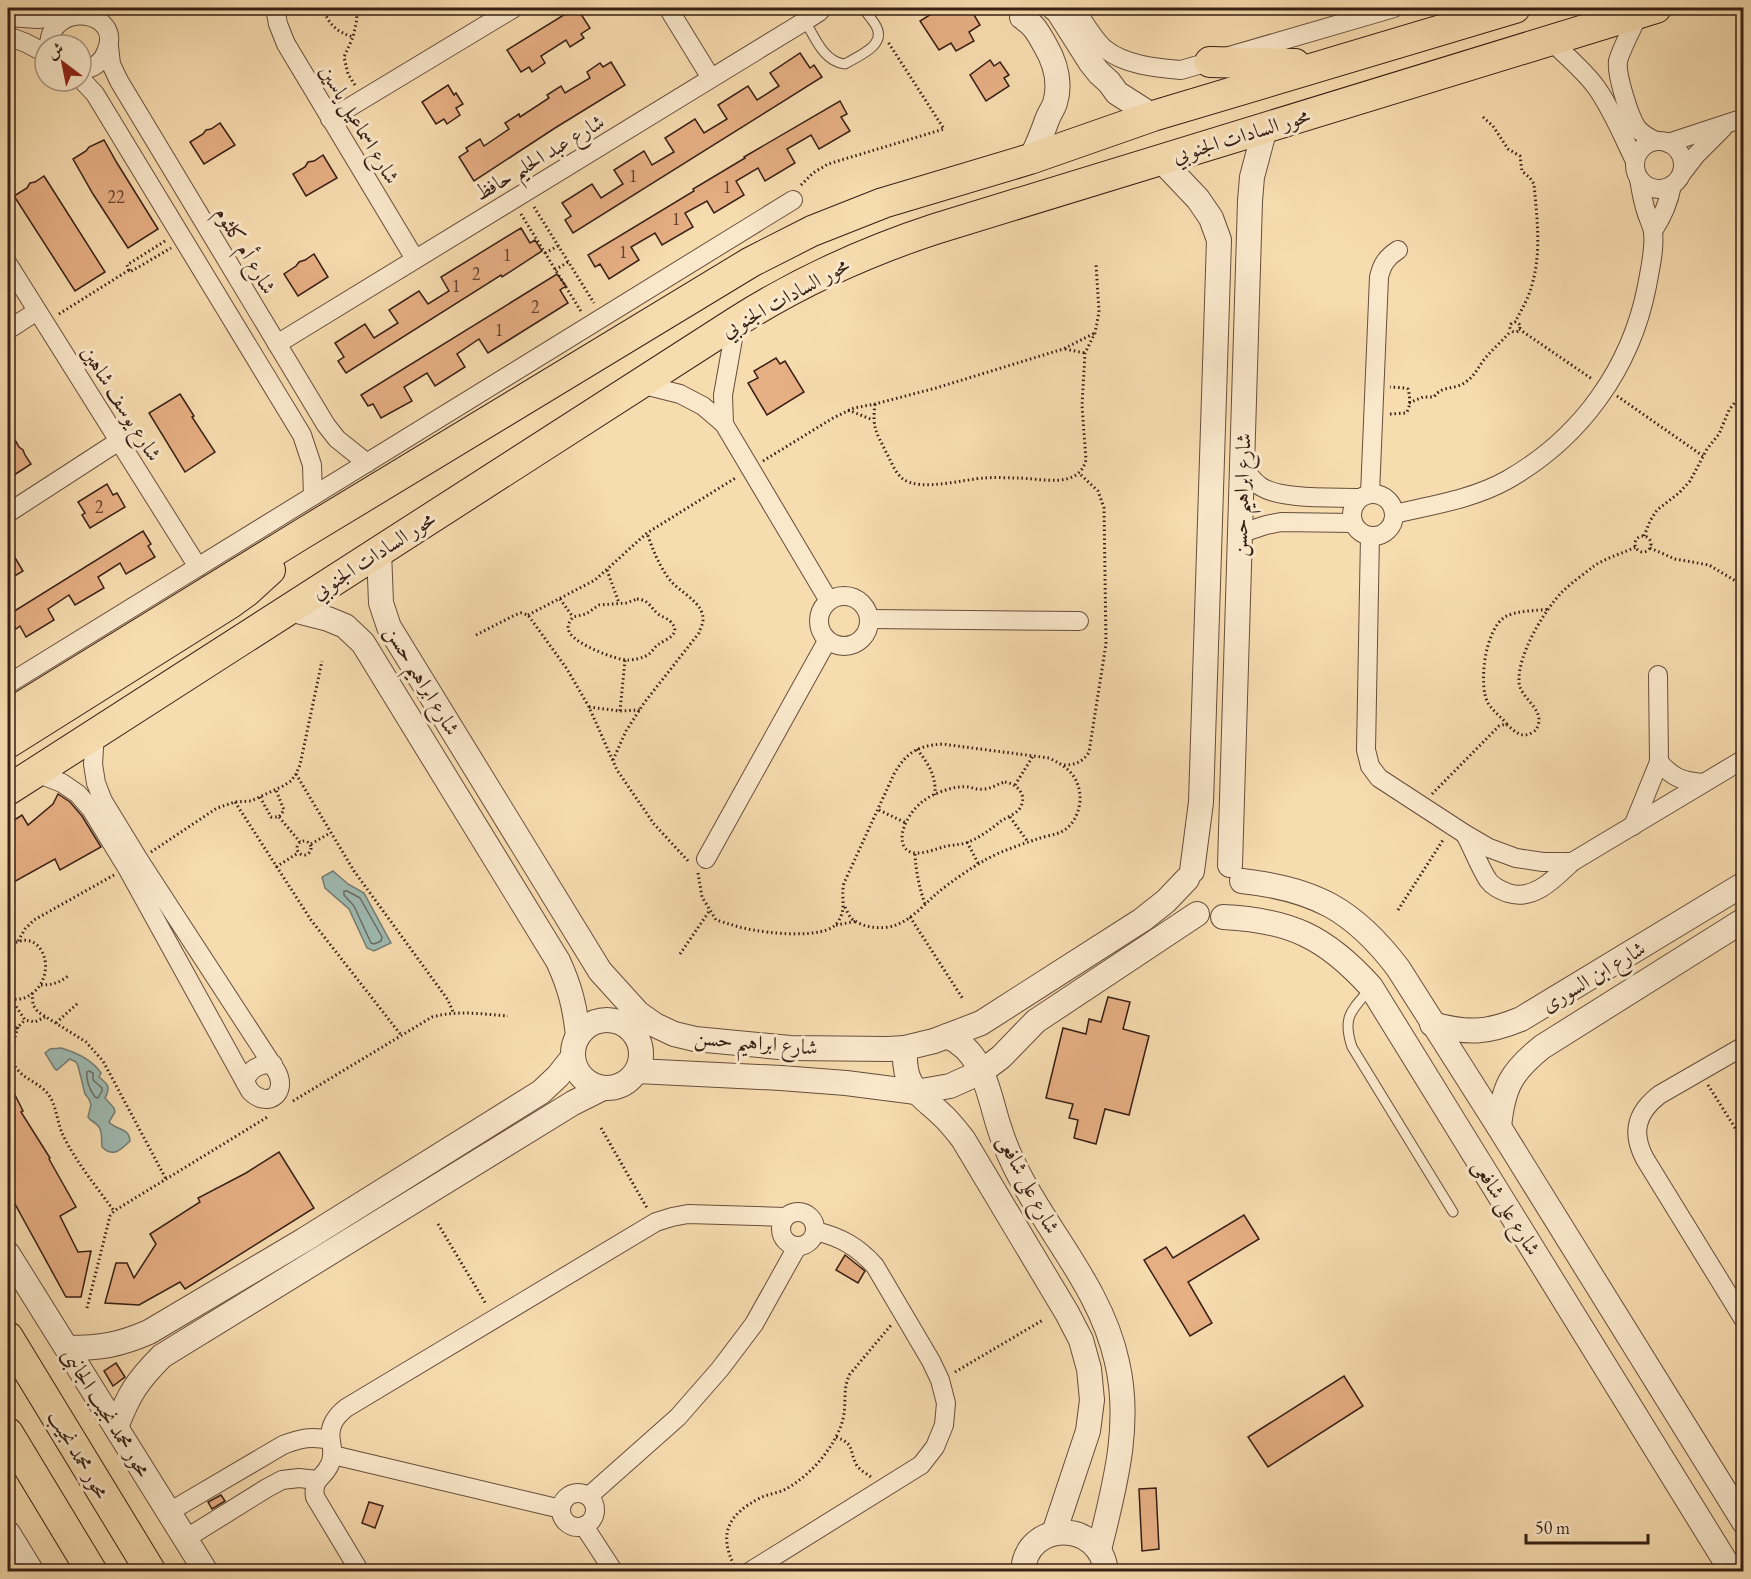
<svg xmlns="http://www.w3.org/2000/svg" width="1751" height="1579" font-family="'EB Garamond',Amiri,serif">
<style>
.water{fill:#9ebab1;stroke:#757c73;stroke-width:1.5}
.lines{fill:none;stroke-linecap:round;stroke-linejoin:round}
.shore{stroke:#6a6c63;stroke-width:1.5}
.building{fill:#e7af84;stroke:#371f15;stroke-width:1.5}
.service-casing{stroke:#674e3c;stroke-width:11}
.minor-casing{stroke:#674e3c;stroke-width:20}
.tertiary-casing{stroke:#674e3c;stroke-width:26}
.primary-casing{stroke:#371f15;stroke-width:32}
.path{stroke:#371f15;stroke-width:3;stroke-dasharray:1.5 3;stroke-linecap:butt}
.service{stroke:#fae8cb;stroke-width:9}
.minor{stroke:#fae8cb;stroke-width:18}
.tertiary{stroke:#fae8cb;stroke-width:24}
.primary{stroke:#f7dcaf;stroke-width:30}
.labels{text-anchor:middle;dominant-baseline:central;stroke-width:6;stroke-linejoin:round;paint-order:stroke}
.number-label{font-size:18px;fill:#634331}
.street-label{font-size:21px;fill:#371f15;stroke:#fae8cb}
</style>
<rect width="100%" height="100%" fill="#f7dcaf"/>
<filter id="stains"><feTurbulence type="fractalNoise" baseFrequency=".00333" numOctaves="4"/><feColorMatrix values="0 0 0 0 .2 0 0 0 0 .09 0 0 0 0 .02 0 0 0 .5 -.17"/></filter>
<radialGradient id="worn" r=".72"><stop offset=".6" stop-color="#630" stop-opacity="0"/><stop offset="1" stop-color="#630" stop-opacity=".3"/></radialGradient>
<g class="water">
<path d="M333,871L348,884L364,893L391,943L374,951L367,948L349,909L325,888L322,877Z"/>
<path d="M61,1048C75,1052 92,1060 101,1073L99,1077C108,1084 111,1087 105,1098L114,1108L115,1112L109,1122C117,1131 129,1127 130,1141C121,1150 113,1158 102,1147C101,1140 103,1133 99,1127C96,1122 91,1122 88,1117L91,1105L89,1099L85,1094L78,1066L76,1062L70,1059L57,1070L55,1069L45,1053L50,1049Z"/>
</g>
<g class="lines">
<g class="shore">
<path d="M344,891H347L360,898L382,937L381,941L374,944L371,943L354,906L344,895Z"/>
<path d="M89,1071L93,1073V1080L102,1088V1091L98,1098L95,1097C90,1091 86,1080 87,1072Z"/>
</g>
</g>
<g class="building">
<path d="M575,8H577L590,28L581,34L584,38L570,47L566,40L541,56L545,63L532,72L529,67L521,72L507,50Z"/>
<path d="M930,8H970L980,25L969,32L974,41L956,51L951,43L939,50L920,21L933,13Z"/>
<path d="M800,53L810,68L814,65L822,77L573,233L565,220L571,216L562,203L592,184L601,198L623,184L614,170L644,151L652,165L674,152L665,138L695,119L704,133L727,119L718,105L748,86L757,100L779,86L770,73Z"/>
<path d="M990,60L994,66L1000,62L1009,75L1004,78L1009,86L986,101L970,75Z"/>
<path d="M611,62L625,85L555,128L474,181L459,157L468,151L466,148L480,139L484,146L509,129L505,123L519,114L520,117L549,98L547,95L561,86L565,93L590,78L587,72L600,63L603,67Z"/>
<path d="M448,85L454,95L456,93L463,104L456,108L460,115L447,124L444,119L436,124L422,102Z"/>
<path d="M840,101L847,114L841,117L850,131L819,149L811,135L787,149L795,163L765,181L758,168L736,181L744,195L714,213L707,201L685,213L693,227L662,245L655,233L631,247L639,260L609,279L600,264L595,267L588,255L694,191L693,189L745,158L744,157Z"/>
<path d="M220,123L235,145L204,164L190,142L203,134L206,130L211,129Z"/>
<path d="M104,140L117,163L158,229L128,248L93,194L73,159L86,151L89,147Z"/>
<path d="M323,155L337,178L306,196L293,174L305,167L308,162L314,161Z"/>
<path d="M44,176L105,272L75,291L14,196L27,188L30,183L35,182Z"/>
<path d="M521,228L530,243L535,240L542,251L502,277L501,275L346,373L338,361L344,357L335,343L365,324L374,338L398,323L389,310L419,291L428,304L449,291L441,277Z"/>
<path d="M314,254L328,277L298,296L284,274L296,266L299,262L305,260Z"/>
<path d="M557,274L566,286L560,290L568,303L488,353L479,339L457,354L465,367L435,386L427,373L404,387L412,401L381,418L373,404L368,406L361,395Z"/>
<path d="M776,358L780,364L785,361L804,392L767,415L748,383L758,378L754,371Z"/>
<path d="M180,394L194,416L192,417L215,452L185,472L149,413Z"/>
<path d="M8,428L19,447L23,450L25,455L31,464L8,479Z"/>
<path d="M107,484L113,495L117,493L125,507L90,528L82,515L85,513L78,502Z"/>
<path d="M143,531L151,544L148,546L155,557L126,574L120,563L98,577L104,588L75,605L69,595L48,609L54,620L26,637L20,626L16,629L8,615Z"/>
<path d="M8,546L23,571L8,580Z"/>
<path d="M58,794L70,802L82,816L101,847L60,870L55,859L12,883L8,875V824L22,815L28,825L53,804Z"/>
<path d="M1108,997L1130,1002L1123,1029L1149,1036L1129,1115L1105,1109L1096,1144L1074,1138L1078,1120L1069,1118L1073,1104L1046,1098L1063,1028L1086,1034L1089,1019L1101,1022Z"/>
<path d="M8,1081L23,1111L21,1112L50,1158L49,1159L76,1207L60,1216L78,1252L91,1251L81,1297H66L10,1195H8Z"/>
<path d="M279,1152L314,1208L185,1289L180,1282L139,1305L105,1303L116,1263H127L134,1278L156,1244L150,1234L200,1202L198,1198L246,1173Z"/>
<path d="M1244,1215L1259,1239L1188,1282L1212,1323L1190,1336L1144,1260L1166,1247L1173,1258Z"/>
<path d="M845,1255L865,1271L858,1283L836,1270Z"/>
<path d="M116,1363L125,1377L113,1386L104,1371Z"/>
<path d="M1344,1376L1363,1406L1268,1467L1248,1437Z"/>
<path d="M1156,1488L1159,1549L1142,1551L1139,1489Z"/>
<path d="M221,1495L225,1501L212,1509L208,1502Z"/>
<path d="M369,1502L383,1506L375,1528L362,1523Z"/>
</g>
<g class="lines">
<g class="service-casing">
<g id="service">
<path d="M805,21C815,38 824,62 845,64C858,56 885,46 877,28C874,21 867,14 863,8"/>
<path d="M1370,989C1351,1011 1342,1017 1352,1047L1453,1212"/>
</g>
</g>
<g class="minor-casing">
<g id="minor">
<path d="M275,8L278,24L286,44L415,259"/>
<path d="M668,8L711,78"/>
<path d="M1074,8C1082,18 1095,42 1105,49C1125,65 1156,68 1181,70L1394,8"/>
<path d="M1639,13C1634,25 1621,49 1618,61C1616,74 1629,116 1637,128C1642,134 1649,138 1656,141"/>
<path d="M8,17L37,19L60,17"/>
<path d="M8,36L26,43L45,53"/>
<path d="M1550,40C1565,55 1583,69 1596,87C1612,109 1623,137 1635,161"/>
<path d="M49,45C51,0 125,10 106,52C102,63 92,69 81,70"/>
<path d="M109,46L111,64L119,81L326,425L337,439L367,463"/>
<path d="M81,79L95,94L302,435L312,465L313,496"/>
<path d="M330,119L514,8"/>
<circle cx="1659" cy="165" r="24"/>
<path d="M1668,143L1744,118"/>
<path d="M1682,173L1696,155L1723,128"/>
<path d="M1653,231C1663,216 1669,202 1672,185"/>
<path d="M8,264L198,567"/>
<path d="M8,330L37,311"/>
<path d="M277,344L805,21L819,12L823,8"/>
<path d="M640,384L680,394L703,406L724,424L829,601"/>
<path d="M724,424L723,395L736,322"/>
<path d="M1242,465C1247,473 1252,480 1260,486C1280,500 1334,497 1359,498"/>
<circle cx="1373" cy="515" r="21"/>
<path d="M1370,494L1379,277C1382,264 1387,257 1398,250"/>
<path d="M8,513L119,441"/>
<path d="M1394,514C1433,505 1473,499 1507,480C1581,438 1631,368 1647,286C1650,269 1655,249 1653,232C1652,226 1649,220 1647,214C1643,203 1641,191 1639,179"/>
<path d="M1239,534L1266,525L1281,522L1353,523"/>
<path d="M1370,536L1366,750L1370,766L1379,778L1465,834L1489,848L1516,858L1543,862H1572L1744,759"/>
<circle cx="844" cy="621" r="25"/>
<path d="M870,619L1079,621"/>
<path d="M8,684L793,200"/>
<path d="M1659,762C1673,778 1682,781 1703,783"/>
<path d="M34,772L62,783L78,794L91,809L127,868L250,1091C267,1109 288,1094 277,1072L139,860L103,801L96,783L93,764L95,733"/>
<path d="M1633,826L1659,762L1658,675"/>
<path d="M1465,834C1473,849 1479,866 1488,880C1493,887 1500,890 1508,893C1534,901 1554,879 1572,862"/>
<path d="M706,859L827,641"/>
<path d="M1744,1046L1659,1095C1636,1113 1631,1133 1645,1159L1744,1320"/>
<path d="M245,1081C250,1068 259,1064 273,1064"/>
<circle cx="798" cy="1229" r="17"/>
<path d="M333,1455L561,1509"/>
<circle cx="578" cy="1510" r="17"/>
<path d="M589,1496L678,1417L720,1369L754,1324L797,1247"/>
<path d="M169,1512L283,1445C301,1438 311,1436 330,1440"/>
<path d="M584,1526L614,1572"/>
<path d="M185,1539L267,1488L282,1480L299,1478L317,1480"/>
<path d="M360,1572L315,1497C312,1477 324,1479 330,1464C334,1456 332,1449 331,1441C328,1426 336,1416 346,1408L656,1222L672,1217L688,1214L785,1217"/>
<path d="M749,1572L921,1465L935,1447L944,1425L946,1403L940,1380L931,1361L875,1266C858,1247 841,1237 815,1231"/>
</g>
</g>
<g class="tertiary-casing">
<g id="tertiary">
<path d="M1054,8L1058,11L1091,63L1099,73L1109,82L1117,93L1153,116"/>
<path d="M1022,17C1035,26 1037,31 1045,45C1055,62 1061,83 1055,103C1053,109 1049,114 1047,120C1042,133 1038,146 1030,159"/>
<path d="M1161,160L1198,199L1211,218L1219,240L1201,802L1192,871"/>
<path d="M379,551L381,603L389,627L600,971L638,1013L655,1025L674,1034L695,1039L790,1048L888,1049L905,1048L934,1041L981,1023L1142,920L1166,901L1187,879"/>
<path d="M289,609L328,619L345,626L363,643L558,961C570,987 575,1007 578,1036"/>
<path d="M1230,865L1250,201L1252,177L1265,128"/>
<path d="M1242,881C1315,889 1354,910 1398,968L1499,1127L1744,1522"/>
<path d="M1223,917C1290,920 1326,937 1371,987L1732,1572"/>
<circle cx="607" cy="1054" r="34"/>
<path d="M1432,1024C1468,1034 1487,1033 1521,1019L1744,884"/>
<path d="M947,1036C984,1052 988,1093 999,1127C1025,1212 1098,1274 1117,1362C1132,1426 1114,1488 1099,1550"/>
<path d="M905,1048C903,1086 916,1091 941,1114C949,1121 956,1130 963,1139L1067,1313L1081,1340L1089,1369L1092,1400L1088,1431L1054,1533"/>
<path d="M637,1071L781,1078L846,1083L916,1092L950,1086L981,1072L1001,1057L1036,1021L1197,914"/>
<path d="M1499,1127C1503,1087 1511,1072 1542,1047L1744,920"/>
<path d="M8,1254L206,1572"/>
<path d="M68,1348C101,1348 119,1345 149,1332L304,1240L541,1092L558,1076L573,1057"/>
<path d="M116,1427C129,1394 137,1381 162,1356L573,1103L603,1088"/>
<path d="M8,1533L32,1572"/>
<path d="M1023,1572C1025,1520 1101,1519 1106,1572"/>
</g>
</g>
<g class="primary-casing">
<g id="primary">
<path d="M1210,62L1295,64"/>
<path d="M8,715L302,534L751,262L812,231L883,203L1030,159L1153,116L1515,8"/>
<path d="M8,743L229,604L247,591L270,570"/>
<path d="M8,790L736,322C799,282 865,252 935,229L1656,8"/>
<path d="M8,1337L151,1572"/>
<path d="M8,1433L92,1572"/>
</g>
</g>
<g class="path">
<path d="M323,8C328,24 337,32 353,37"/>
<path d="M355,85L348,74L344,57L353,37L357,19L356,8"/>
<path d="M1483,117L1493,126L1508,149L1520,156L1522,171L1530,178L1534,184C1537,218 1542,254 1531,288C1528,299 1521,311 1515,322"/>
<path d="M801,185L813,173L828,164L944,129L888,42"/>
<path d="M534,207L594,303"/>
<path d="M521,214L582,313"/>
<path d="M165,241L127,265L130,272L171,248"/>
<path d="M545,253L558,246"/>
<path d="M555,270L568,262"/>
<path d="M59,314L129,270"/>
<circle cx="1515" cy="327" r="5"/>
<path d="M1519,329L1592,379"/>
<path d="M1065,349L1085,353"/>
<path d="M1617,396L1703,456"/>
<path d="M1409,403L1423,397H1434C1443,384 1455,391 1467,381C1476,375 1480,363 1488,355C1495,347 1504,339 1511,331"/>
<path d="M875,404C872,427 876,432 886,452C891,461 895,473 903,479C921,492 964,479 985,478C996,477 1007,478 1017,478C1041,478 1078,490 1086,460L1082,406L1085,353L1095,333L1099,312L1096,264"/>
<path d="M848,410L873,420"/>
<path d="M1390,414L1406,413C1411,407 1410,396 1408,389L1406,388L1390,387"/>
<path d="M763,461L833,418L854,408L875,404L936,388L1063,349L1095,333"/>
<path d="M1644,536L1650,521L1657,510L1679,493L1690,481L1707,449L1719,434L1729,410L1736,401L1744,395"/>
<circle cx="1643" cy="544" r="8"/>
<path d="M1650,548L1675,559L1709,565L1744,586"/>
<path d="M607,570L619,603"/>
<path d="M560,599L573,617"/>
<path d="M637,599C649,600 650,607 658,614C662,617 667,618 670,621C683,634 666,639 659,644C655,646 653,651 649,654C644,658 634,660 628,660C615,660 576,644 570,633C566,627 569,622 573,617L586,614L599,605L626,603Z"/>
<path d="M528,615L595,580L647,533L737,477"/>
<path d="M476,635L515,615L521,613L528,615L567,669L589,707L617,770L654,824L690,863"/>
<path d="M589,707L620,711L640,710"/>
<path d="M620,711L625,660"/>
<path d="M1507,724C1501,717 1493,711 1488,703C1478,685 1485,629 1505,617C1517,610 1536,611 1550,609"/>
<path d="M917,749C929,765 936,775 935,795"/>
<path d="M613,760L626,731L644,703L699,633C700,629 703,624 703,620C704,602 679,592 670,580C659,566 653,550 647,533"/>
<path d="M1064,765C1075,765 1083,762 1089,752L1106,644L1104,508L1098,491L1080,474"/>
<path d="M296,774L354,871L448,1000L453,1012"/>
<path d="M1005,782C1017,784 1028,795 1020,808C1016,814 1007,817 1001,821C990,830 979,838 966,843C958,845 950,845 943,847C930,851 903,862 902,838C902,825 912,810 922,802C933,793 955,785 969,787C974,788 978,790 983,789C991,789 997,784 1005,782Z"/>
<path d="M1015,785L1033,756"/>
<path d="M1432,794L1499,726L1506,724C1514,730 1521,740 1533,732C1536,730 1537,729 1538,725C1544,708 1519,698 1519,681C1518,654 1544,611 1562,592C1571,583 1584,574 1594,566C1606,558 1623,553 1636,547"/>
<path d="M260,797L271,817H279L284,810L276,790"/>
<path d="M235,802L311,920L401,1035"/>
<path d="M879,810L906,823"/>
<path d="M279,817L300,842"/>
<path d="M1010,817L1028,842"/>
<circle cx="304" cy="848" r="7"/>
<path d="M967,842L979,865"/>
<path d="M311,844L330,833"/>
<path d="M151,852L217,808L235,802L251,801L283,786L291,781L296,774L300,765L322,661"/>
<path d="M915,854C916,872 919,887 925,904"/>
<path d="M276,867L298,853"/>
<path d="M698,873L702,897L716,920C727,923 737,927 748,929C766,933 825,940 837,923C848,908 840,899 844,883L894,774C907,752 917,746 942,744L1049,758C1066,766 1078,775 1080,795C1081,808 1075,824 1063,831C1056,835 1045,836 1037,839C1020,845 1001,851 985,860C971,868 949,883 936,894C924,905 912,919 896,925C883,930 863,928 852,919C849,916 847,911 845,907"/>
<path d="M1398,910L1443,840"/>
<path d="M910,917L963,999"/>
<path d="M836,925L858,921"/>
<path d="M18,941L25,929L34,920L114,875"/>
<path d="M8,947C40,923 59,970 34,992C26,999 17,1001 8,998"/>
<path d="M680,954L710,910"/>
<path d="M41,985C52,985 59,983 68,976"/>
<path d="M32,993L33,1005L38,1012L86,1042L103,1061L166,1179"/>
<path d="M8,1002L11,999L25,1020L35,1022L45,1017"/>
<path d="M56,1023L79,1002"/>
<path d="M18,1027C14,1040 10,1051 14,1064C21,1079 39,1082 48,1094C56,1104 57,1121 62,1133C75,1161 96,1186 114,1211"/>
<path d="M8,1033L18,1027L25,1020"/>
<path d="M1708,1085L1744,1142"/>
<path d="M293,1101L432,1017C458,1010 482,1014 508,1016"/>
<path d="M601,1128L647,1208"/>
<path d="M438,1224L486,1304"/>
<path d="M87,1308L110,1216L114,1211L269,1116"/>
<path d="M955,1372L1043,1320"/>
<path d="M836,1437C855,1444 849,1450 856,1464C859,1470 866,1473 871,1477"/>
<path d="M734,1565C718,1533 729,1514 760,1498C768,1494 778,1493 786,1489C805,1478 820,1463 832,1444C836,1437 841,1428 843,1419C847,1403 842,1389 850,1374L892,1324"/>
</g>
<use href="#service" class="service"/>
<use href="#minor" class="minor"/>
<use href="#tertiary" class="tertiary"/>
<use href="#primary" class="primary"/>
</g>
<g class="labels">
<g class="number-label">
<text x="633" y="175">1</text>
<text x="727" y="186">1</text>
<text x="116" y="196">22</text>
<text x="676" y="218">1</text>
<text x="623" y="251">1</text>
<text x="507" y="254">1</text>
<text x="476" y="273">2</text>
<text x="456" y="285">1</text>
<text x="535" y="306">2</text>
<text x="499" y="329">1</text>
<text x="99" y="506">2</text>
</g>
<g class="street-label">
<text transform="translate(360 124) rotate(59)">شارع اسماعيل ياسين</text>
<text transform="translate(1241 135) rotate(-17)">محور السادات الجنوبي</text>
<text transform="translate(539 157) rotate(-31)">شارع عبد الحليم حافظ</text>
<text transform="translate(246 250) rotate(59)">شارع أم كلثوم</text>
<text transform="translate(785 297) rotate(-29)">محور السادات الجنوبي</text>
<text transform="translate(122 403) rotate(58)">شارع يوسف شاهين</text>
<text transform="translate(1241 495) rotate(-88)">شارع ابراهيم حسن</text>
<text transform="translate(373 555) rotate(-33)">محور السادات الجنوبي</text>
<text transform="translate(423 680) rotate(59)">شارع ابراهيم حسن</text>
<text transform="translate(1593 976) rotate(-31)">شارع ابن السورى</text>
<text transform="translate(756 1042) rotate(5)">شارع ابراهيم حسن</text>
<text transform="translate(1029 1184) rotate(62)">شارع على شافعى</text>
<text transform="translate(1507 1207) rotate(58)">شارع على شافعى</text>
<text transform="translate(107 1412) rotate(58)">محور محمد نجيب الجانبى</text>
<text transform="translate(79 1454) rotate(59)">محور محمد نجيب</text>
</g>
</g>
<rect width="1751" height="1579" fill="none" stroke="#f7dcaf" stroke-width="30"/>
<rect x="9" y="9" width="1733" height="1561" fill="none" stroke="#371f15" stroke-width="3"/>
<rect x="15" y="15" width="1721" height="1549" fill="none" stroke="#371f15" stroke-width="1.5"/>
<g transform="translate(63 63) rotate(328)"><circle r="28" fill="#fae8cb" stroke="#ac9882" stroke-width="1.5"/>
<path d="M0-4.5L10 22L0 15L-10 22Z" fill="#8f2418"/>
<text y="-9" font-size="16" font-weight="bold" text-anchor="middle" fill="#371f15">ش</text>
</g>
<path d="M1526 1534v9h122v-9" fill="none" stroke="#371f15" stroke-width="3"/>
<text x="1535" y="1534" font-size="18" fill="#371f15" stroke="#fae8cb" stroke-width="4.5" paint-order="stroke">50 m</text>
<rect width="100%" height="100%" filter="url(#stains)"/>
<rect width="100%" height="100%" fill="url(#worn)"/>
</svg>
